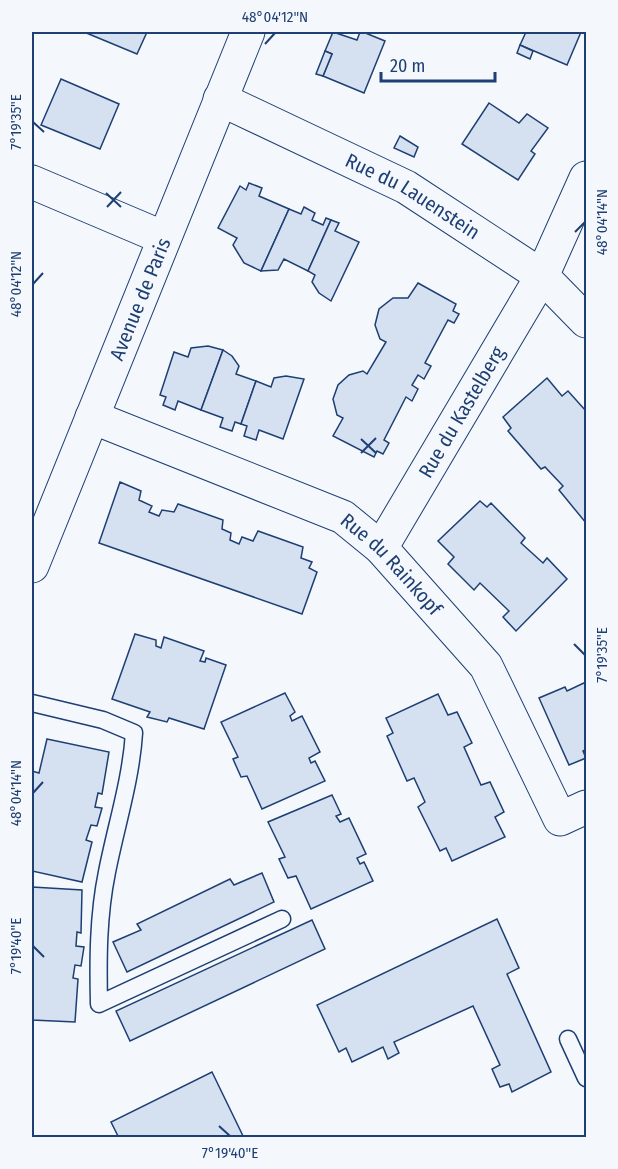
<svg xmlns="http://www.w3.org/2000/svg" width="618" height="1169" font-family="'Fira Sans Condensed',sans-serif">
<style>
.building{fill:#d5e0f0;stroke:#1d3f73;stroke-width:1.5}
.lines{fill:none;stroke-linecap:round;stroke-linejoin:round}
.service-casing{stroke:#1d3f73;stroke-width:19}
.minor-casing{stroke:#1d3f73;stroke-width:35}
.service{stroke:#f4f7fb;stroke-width:16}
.minor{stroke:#f4f7fb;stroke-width:33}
.ticks{fill:none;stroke:#1d3f73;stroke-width:2}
.labels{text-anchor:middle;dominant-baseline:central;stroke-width:4.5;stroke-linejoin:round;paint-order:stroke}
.street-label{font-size:20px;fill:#1d3f73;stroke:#f4f7fb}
.neatline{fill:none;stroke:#1d3f73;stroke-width:2}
.ticks-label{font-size:15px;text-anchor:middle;fill:#1d3f73}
</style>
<rect width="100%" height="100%" fill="#f4f7fb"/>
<g class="building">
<path d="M84,32H147L137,54Z"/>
<path d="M333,32L357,40L360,32H363L385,41L364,93L323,76L332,54L325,51Z"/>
<path d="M526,32H581L567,65L520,45Z"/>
<path d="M520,45L533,51L530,59L517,53Z"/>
<path d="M325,51L332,54L323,76L316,74Z"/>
<path d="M61,79L119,104L100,149L41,125Z"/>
<path d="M489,103L519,123L527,114L548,128L531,151L535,154L518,180L462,144Z"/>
<path d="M400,136L418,147L414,157L394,148Z"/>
<path d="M249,183L262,188L259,196L289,209L261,271L244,263L233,245L237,238L218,228L240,186L246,190Z"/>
<path d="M304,207L315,213L312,220L323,225L326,218L331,220L308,271L284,259L278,270L261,271L289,209L301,214Z"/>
<path d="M331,220L339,223L335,231L359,242L331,301L319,293L312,282L315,275L308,271Z"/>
<path d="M418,283L456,304L453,311L459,314L454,323L448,320L425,363L431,366L424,379L418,375L412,385L418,389L412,401L406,397L384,440L389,443L383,454L377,451L374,457L333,436L343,418L337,415L333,399L338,385L349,375L363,371L367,374L386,342L380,339L375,325L379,309L393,298H408Z"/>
<path d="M208,346L223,350L201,410L178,401L175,410L163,405L166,397L160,395L174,352L188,357L191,348Z"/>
<path d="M223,350L232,356L239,366L236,374L256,381L241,424L235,422L232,431L220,427L223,418L201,410Z"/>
<path d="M286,376L304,379L283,439L259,430L256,440L244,436L247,426L241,424L256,381L271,387L274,378Z"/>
<path d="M547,378L562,396L568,391L586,411V523L559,490L563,486L545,467L541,469L508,431L511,428L503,417Z"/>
<path d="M120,482L141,491L139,500L152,506L149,512L159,516L162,510L174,512L178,504L223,520L222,529L231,533L230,540L239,544L242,537L253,541L258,531L303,547L301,558L312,562L309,568L317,572L302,614L99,543Z"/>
<path d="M480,501L487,507L491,503L525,538L521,543L543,563L547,558L567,579L516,631L503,617L509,611L480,583L474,590L448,564L454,557L438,541Z"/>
<path d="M135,634L156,640V646L161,648L164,637L204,651L200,661L205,662L206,658L226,665L204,729L169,718L167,722L147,717L150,712L112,699Z"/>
<path d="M586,682V749L583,751L586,758L569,765L539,698L565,687L567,691Z"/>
<path d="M285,693L295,712L290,716L292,721L302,716L320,752L309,758L311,763L315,761L325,781L262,809L247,776L241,777L233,759L238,757L221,722Z"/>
<path d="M438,694L448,715L457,712L472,743L464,747L476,774L481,785L490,782L504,812L495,817L505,837L452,861L446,848L440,851L418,807L425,802L414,778L407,781L387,736L393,733L386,718Z"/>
<path d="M47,739L109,752L102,794L98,793L95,807L102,808L97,826L91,825L86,840L92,842L82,882L32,871V771L39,773Z"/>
<path d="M332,795L341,814L336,816L340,822L349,818L366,854L357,858L360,864L364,862L373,881L311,909L296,876L288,878L279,859L285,857L268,822Z"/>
<path d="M262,873L274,902L127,972L113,942L141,930L137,924L230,879L234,885Z"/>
<path d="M32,887L82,890L81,933L77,932L76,946L84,947L81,966L75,965L73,978L78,979L75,1022L32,1020Z"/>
<path d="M497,919L519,968L507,974L551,1072L512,1092L509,1084L500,1087L492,1069L500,1065L473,1006L394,1042L399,1053L388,1059L383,1047L352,1062L346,1048L339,1052L317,1005Z"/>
<path d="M312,920L325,949L130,1041L116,1011Z"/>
<path d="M212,1072L244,1138H119L111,1122Z"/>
</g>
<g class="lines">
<g class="service-casing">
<g id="service">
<path d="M32,703L103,720L134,733C131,780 116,826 107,872C98,916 98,960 99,1004L282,919"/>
<path d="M568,1039L586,1078"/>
</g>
</g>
<g class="minor-casing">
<g id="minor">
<path id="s1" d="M220,99L406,187L542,276L586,321"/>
<path d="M32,182L164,238"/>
<path id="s2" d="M92,417L343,517L381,548L486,666L560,819L586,807"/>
<path id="s3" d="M381,548L542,276L586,178"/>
<path id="s4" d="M32,566L248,32"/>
</g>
</g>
<use href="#service" class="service"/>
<use href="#minor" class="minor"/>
</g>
<path class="ticks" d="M265,44L275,33M33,122L44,132M106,193L121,207M107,207L121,192M575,232L585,222M33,284L43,273M361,439L376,453M361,453L376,438M574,644L585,655M33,793L43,782M33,946L44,957M219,1126L230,1136"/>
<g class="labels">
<g class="street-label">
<text stroke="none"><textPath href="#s1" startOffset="216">Rue du Lauenstein</textPath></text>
<text stroke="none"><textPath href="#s4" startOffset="288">Avenue de Paris</textPath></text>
<text stroke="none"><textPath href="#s3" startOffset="158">Rue du Kastelberg</textPath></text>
<text stroke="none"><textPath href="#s2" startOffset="338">Rue du Rainkopf</textPath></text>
</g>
</g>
<rect width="618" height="1169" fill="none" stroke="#f4f7fb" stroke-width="66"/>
<path d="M381 72v9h114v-9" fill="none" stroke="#1d3f73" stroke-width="3"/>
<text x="390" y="72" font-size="18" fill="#1d3f73" stroke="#f4f7fb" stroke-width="4.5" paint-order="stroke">20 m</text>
<rect x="33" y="33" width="552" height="1103" class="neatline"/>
<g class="ticks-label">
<text x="275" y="22">48°04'12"N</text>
<text transform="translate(16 122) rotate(-90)" y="5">7°19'35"E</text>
<text transform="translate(602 222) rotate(-90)" y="5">48°04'14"N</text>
<text transform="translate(16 284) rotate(-90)" y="5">48°04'12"N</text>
<text transform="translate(602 655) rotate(-90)" y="5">7°19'35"E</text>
<text transform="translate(16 793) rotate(-90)" y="5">48°04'14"N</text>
<text transform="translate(16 946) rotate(-90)" y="5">7°19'40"E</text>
<text x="230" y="1158">7°19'40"E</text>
</g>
</svg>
